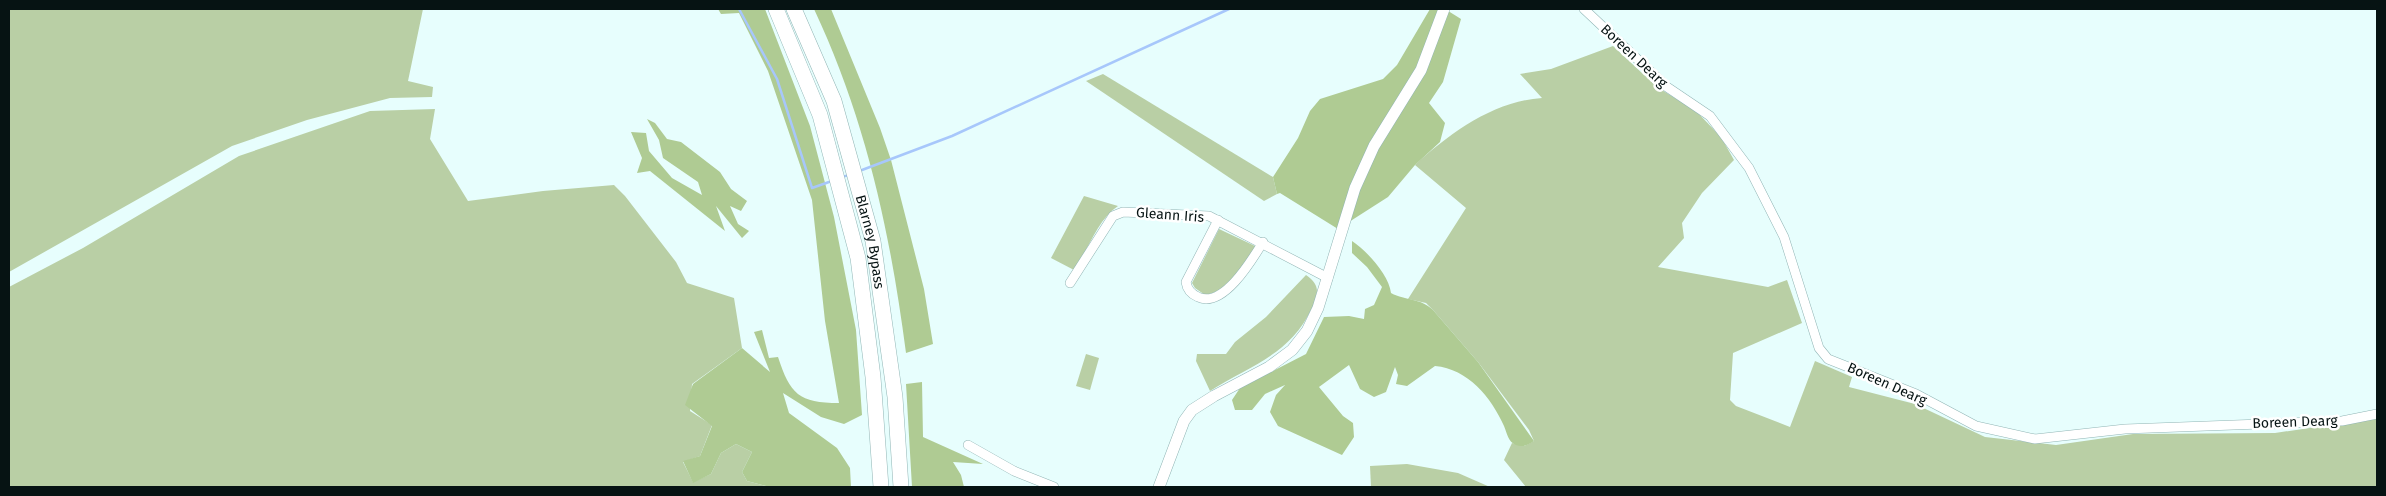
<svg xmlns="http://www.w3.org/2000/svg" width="2386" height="496" font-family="'Fira Sans',sans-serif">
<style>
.green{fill:#b9cfa5}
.forest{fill:#afcb93}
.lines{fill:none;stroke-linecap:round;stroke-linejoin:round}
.stream{stroke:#a7c7fb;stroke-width:2.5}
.minor-casing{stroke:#91b5b5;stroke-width:10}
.tertiary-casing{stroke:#91b5b5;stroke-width:12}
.trunk-casing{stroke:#91b5b5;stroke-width:16}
.minor{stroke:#fff;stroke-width:9}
.tertiary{stroke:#fff;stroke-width:11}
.trunk{stroke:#fff;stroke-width:15}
.labels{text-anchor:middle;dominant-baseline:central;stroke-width:5;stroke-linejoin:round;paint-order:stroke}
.street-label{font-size:14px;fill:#061313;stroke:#fff}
</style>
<rect width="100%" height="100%" fill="#e7fefd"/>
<g class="green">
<path d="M9,9H423L408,81L433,87L432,97L390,98L307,120L232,146L9,272Z"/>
<path d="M1613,46L1657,87L1696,111L1721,137L1734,160L1702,193L1682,223L1684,238L1658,267L1768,287L1787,280L1802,323L1733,353L1730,400L1736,406L1790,427L1815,361L1852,377L1849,387L1915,404L1985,437L2056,445L2133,434L2275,433L2377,418V487H1526L1504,460L1512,443L1524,446L1534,441L1529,430L1478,362L1433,310L1426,303L1408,299L1466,208L1415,165C1450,133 1494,101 1542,98L1520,74L1551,69Z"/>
<path d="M1103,74L1273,177L1277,194L1264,201L1086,81Z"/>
<path d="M435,109L430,139L468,201L543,191L614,185L625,196L676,262L687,283L734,298L742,348L692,384L690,411L712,425L700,456L683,462L693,482L711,474L721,453L736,444L752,452L742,472L747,481L770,487H9V287L83,248L239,156L370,111Z"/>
<path d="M1084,196L1118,206C1097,220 1089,249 1074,270L1051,258Z"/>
<path d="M1219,229L1255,246L1256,250C1242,266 1228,292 1205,295L1195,288L1192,283Z"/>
<path d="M1306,275C1320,285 1319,292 1312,308C1290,355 1251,365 1210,391L1196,361L1197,354H1226L1235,342L1266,317Z"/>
<path d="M1086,354L1099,358L1090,390L1076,386Z"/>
<path d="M1407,464L1458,473L1490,487H1371L1370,466Z"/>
</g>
<g class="forest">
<path d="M718,9H765L810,126L834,217L856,330L862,415L844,424L821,417L783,393L789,413L837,448L850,468L851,487H770L747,481L742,472L752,452L736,444L721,453L711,474L693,483L683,461L700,456L712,426L685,405L693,384L742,348L770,372L754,332L762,330L769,358L778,357C790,394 799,403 839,403L825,321L812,200L768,71L739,13L721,14Z"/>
<path d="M814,9H831L880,128L891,160L924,289L933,344L906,353C890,231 866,120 814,9Z"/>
<path d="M1430,9H1445L1461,19L1443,82L1429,103L1445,123L1440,142L1415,165L1388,197L1338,229L1280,193L1277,194L1273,177L1298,138L1310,111L1320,99L1383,79L1397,65Z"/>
<path d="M647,119L655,123L667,139L681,142L720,172L731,189L747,201L741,211L730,206L738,224L749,231L742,238L716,206L725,231L650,171L637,173L642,158L631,132L646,133L649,151L672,178L702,195L698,182L663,158L659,140Z"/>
<path d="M1352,241C1367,251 1389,275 1391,293C1406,301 1421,298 1433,310L1478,362L1534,441C1529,444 1523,448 1516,445C1508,442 1507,433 1504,426C1491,397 1468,369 1435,366L1407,386L1396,384L1398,375L1395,367L1386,392L1374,397L1360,389L1349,365L1319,387L1343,416L1353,423L1354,437L1342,455L1278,426L1270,412L1276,395L1285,385L1265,394L1252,410H1235L1232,400L1240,388L1306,354L1324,317L1349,316L1364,319L1365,309L1374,305L1382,287L1367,267L1352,253Z"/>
<path d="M922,382L923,437L983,464L953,462L961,475L964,487H912L906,384Z"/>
</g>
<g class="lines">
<g class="stream">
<path d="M739,9L777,79L812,188L829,182"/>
<path d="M862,170L952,136L1229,9"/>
<path d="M845,176H846"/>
</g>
<g class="minor-casing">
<g id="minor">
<path d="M1584,9L1667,87L1710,116L1749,168L1784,237L1819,348L1828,359L1916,394L1976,426L2035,439L2125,429L2342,421L2377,414"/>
<path d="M1218,220L1186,282C1187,289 1191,294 1198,297C1223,309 1252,260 1263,242"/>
<path d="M1070,283L1113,216L1123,212L1209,216L1328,278"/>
<path d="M968,445L1014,471L1054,487"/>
</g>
</g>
<g class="tertiary-casing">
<path id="tertiary" d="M1159,487L1184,421L1192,410L1214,396L1269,367L1292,350L1307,331L1318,308L1355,188L1374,146L1421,70L1444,9"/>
</g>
<g class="trunk-casing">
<g id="trunk">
<path d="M776,9L820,115L858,258L873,377L881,487"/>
<path id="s1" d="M794,9L834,101L873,241L895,397L901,487"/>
</g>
</g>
<use href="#minor" class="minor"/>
<use href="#tertiary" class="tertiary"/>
<use href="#trunk" class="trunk"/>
</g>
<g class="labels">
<g class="street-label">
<text transform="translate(1634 56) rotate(43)">Boreen Dearg</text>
<text transform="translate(1170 215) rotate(4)">Gleann Iris</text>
<text stroke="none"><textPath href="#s1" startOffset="246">Blarney Bypass</textPath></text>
<text transform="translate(1887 384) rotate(24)">Boreen Dearg</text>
<text transform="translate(2295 422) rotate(-2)">Boreen Dearg</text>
</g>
</g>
<rect width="2386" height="496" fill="none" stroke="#061313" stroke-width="20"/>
</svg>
